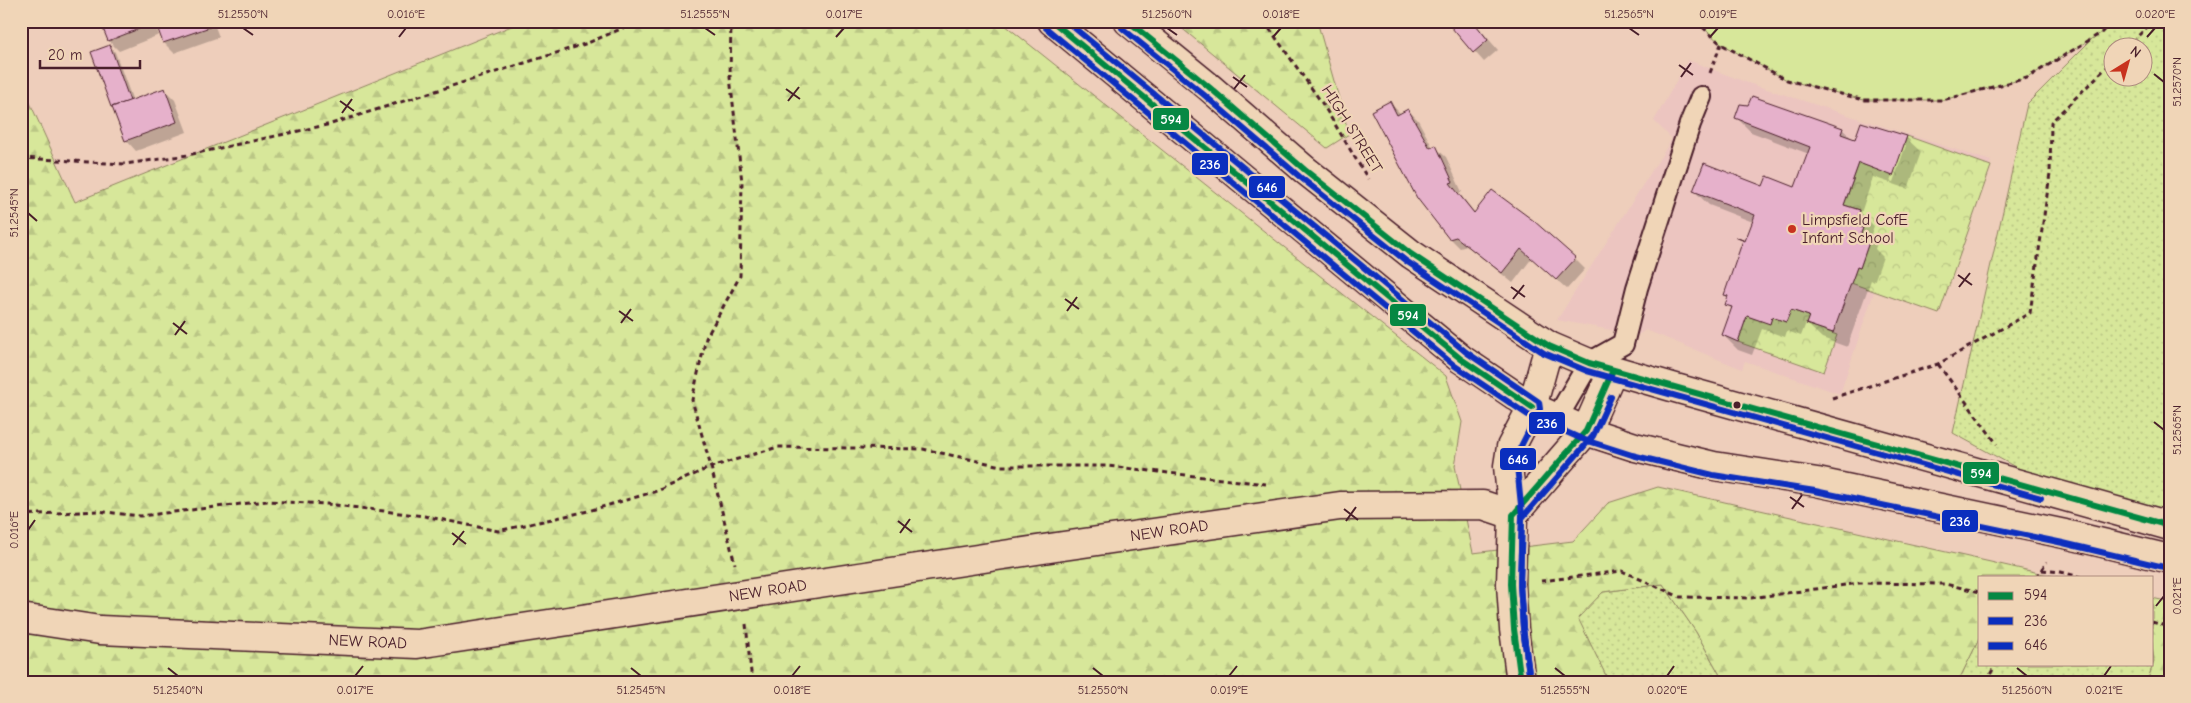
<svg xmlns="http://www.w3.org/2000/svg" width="2191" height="703" font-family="'Comic Neue',sans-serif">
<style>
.built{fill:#ecc5c0}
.grass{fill:url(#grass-dots);stroke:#908362;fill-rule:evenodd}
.forest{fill:url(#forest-firs);stroke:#908362}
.park{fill:url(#park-crowns);stroke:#908362}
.garden{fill:#d7e79a;stroke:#908362}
.shadow{fill:#0003;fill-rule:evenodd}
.building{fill:#e6b1cb;stroke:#4a1f2b}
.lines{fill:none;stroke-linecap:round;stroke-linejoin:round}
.service-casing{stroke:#4a1f2b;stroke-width:24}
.minor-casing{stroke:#4a1f2b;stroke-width:31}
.secondary-casing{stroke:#4a1f2b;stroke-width:31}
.primary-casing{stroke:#4a1f2b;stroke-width:31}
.path{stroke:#4a1f2b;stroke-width:3;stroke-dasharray:5 4;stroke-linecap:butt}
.service{stroke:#f0d5b7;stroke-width:20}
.minor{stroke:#f0d5b7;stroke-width:28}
.secondary{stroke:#f0d5b7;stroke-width:28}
.primary{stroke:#f0d5b7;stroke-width:28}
.bus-1-casing{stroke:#f0d5b7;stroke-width:10}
.bus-2-casing{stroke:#f0d5b7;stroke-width:10}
.bus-3-casing{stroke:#f0d5b7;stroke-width:10}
.bus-1{stroke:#068843;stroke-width:6}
.bus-2{stroke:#0a2ebe;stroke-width:6}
.bus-3{stroke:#0a2ebe;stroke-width:6}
.ticks{fill:none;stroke:#4a1f2b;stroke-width:2}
.poi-dot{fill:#c8321e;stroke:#f0d5b7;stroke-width:2}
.bus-dot{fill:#4a1f2b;stroke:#f0d5b7;stroke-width:2}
.labels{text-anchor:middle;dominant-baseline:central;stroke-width:4.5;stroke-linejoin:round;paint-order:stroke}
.street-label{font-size:16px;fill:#4a1f2b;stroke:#f0d5b7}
.poi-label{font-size:16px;fill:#4a1f2b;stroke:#f0d5b7;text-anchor:start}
.line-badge{stroke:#f0d5b7;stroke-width:2}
.badge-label{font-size:14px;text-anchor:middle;font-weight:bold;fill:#fff}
.neatline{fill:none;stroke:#4a1f2b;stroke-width:2}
.ticks-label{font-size:12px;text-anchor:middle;fill:#4a1f2b}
</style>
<defs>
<pattern id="grass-dots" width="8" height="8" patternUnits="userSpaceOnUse" patternTransform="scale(1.25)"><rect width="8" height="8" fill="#d7e79a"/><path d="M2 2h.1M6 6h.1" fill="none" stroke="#bac685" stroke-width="1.8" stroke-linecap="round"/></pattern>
<pattern id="forest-firs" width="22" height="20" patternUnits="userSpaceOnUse" patternTransform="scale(1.25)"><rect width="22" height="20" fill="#d7e79a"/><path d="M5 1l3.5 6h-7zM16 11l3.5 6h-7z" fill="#bac685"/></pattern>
<pattern id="park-crowns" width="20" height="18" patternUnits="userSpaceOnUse" patternTransform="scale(1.25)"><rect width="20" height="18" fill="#d7e79a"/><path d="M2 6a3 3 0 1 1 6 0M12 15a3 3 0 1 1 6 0" fill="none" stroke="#bac685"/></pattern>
</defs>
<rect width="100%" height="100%" fill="#eecebb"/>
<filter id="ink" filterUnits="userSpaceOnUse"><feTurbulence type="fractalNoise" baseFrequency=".02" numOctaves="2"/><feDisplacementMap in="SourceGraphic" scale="10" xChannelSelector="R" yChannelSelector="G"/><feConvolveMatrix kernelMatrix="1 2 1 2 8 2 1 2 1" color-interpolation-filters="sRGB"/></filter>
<g filter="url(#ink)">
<path class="built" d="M1688,60L1748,83L1991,161L1939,314L1874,292L1840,394L1745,361L1742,369L1646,330L1638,335L1557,320L1672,139L1654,121Z"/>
<g class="grass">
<path d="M2110,21H2170V521L2019,469L1953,433L2027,104ZM2114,48H2144V78H2114Z"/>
<path d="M1663,584L1696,632L1724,682H1609L1577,618L1603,592Z"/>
<path d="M1980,637V664H2152V644L2154,662L2147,682H1958Z"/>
</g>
<g class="forest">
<path d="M524,21H1000L1446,376L1462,422L1455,466L1473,553L1573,541L1608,503L1658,487L2057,577H1980V637L1958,682H1724L1696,632L1663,584L1603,592L1578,618L1609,682H21V83L75,202Z"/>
<path d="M1173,21H1317L1349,134L1327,148Z"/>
<path d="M2152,598L2170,602V682H2147L2154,662L2152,644Z"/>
</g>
<g class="park">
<path d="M1907,136L1991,166L1939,314L1851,283L1857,267L1860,268L1869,242L1859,238L1863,228L1855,225L1860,210L1844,205L1859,163L1893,175Z"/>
<path d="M1791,310L1809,316L1807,324L1837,335L1824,372L1738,342L1747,316L1770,323L1772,317L1786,322Z"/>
</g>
<path class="garden" d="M1696,21H2112L2101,33L2027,78L1943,100H1864L1787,80L1721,44Z"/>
<g class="shadow">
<path d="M101,21H153L159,35L119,51L109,41Z"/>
<path d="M156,21H213L219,37L174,53L164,43Z"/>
<path d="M1447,21H1473L1498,50L1484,62Z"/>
<path d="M110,47L115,52L133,101L165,90L175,100L187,132L136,151L126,140L93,53Z"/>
<path d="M1390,103L1401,114L1408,110L1418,120L1433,148L1435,147L1446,157L1462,192L1459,193L1475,213L1575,259L1585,269L1567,289L1532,258L1513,283L1467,246L1460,248L1450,238Z"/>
<path d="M1737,118L1842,129L1855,141L1862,124L1906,138L1921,152L1908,189L1873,177L1861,213L1874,226L1870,237L1877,243L1875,249L1883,257L1874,282L1871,280L1847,347L1822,338L1806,323L1801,336L1787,331L1785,337L1762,329L1752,355L1738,350L1723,335L1733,310L1727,304L1729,299L1725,295L1753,222L1709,205L1694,191L1796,189L1809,154L1751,132ZM1903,145H1906L1893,182L1890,181Z"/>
</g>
<g class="building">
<path d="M100,21H148L149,25L108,41Z"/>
<path d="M155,21H208L210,27L163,43Z"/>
<path d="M1446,21H1473L1488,40L1473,53Z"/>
<path d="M110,45L130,101L111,107L91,52Z"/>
<path d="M165,88L177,122L125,141L112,107Z"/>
<path d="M1752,96L1843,128L1841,134L1855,139L1861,122L1907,136L1893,176L1859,163L1844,205L1860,210L1855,225L1863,228L1859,238L1869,242L1860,268L1857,267L1833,333L1806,324L1809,316L1791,310L1786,322L1772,317L1770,324L1747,316L1738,342L1722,335L1732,307L1725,305L1728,296L1724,295L1743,240L1735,237L1745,241L1755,215L1693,191L1704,163L1763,186L1767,176L1795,187L1810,147L1735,118L1740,104L1748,105Z"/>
<path d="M1390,101L1397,115L1408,109L1430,148L1436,145L1453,182L1450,183L1474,213L1492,190L1534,221L1576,258L1556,280L1521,249L1502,273L1456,237L1449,239L1417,198L1371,111Z"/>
</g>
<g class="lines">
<g class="service-casing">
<path id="service" d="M1557,418L1589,363L1623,344L1637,288L1690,124L1701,97"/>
</g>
<g class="minor-casing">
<g id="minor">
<path id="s1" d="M21,618L100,630L417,644L1063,546L1340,506L1483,505L1513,515"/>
</g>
</g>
<g class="secondary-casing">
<g id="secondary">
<path d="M1513,515L1586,431L1613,370"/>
<path d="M1521,682L1514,629L1511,584L1513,515L1508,466L1511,447L1532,407L1549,346"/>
</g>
</g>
<g class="primary-casing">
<g id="primary">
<path d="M1052,21L1461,359L1532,407L1586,431L1635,447L1714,466L1817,482L2065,534L2170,559"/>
<path d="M1128,21L1209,87L1305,170L1411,254L1549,346L1589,363L1679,389L2170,526"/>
</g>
</g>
<g class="path">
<path d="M731,21L730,77L742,182L740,276L706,338L692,400L711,467L735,564"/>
<path d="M1264,21L1322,103L1368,179"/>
<path d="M1696,21L1721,44L1787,80L1864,100H1943L2027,78L2101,33L2112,21"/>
<path d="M2126,48L2153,21"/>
<path d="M1710,73L1721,44"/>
<path d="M21,158L125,164L188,155L331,124L588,43L639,21"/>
<path d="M1938,364L1997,444"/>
<path d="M1832,398L1938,364L2030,313L2050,174L2051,122L2114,60"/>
<path d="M21,515L97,511L140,516L267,501L327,504L424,516L498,531L588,511L657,491L711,467L778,447L923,449L1001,466H1107L1266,484"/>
<path d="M2042,570L2061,572L2080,577"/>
<path d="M2036,577L2047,562"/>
<path d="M1541,581L1622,571L1680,597L1751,598L1859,583L1945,584L1980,592"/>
<path d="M2152,622L2170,627"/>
<path d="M746,624L752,682"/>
<path d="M1986,682L1996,664"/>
</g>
<use href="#service" class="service"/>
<use href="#minor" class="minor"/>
<use href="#secondary" class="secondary"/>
<use href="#primary" class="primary"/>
<g class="bus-1-casing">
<g id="bus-1">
<path d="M1052,21L1461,359L1532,407"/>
<path d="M1128,21L1209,87L1305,170L1411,254L1549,346L1589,363L2170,526"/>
<path d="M1521,682L1514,629L1511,584L1513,515L1586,431L1613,370"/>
</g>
</g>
<g class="bus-2-casing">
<g id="bus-2">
<path d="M1046,28L1455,366L1528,415L1582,439L1632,455L1713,475L1815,491L2063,543L2168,568"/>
<path d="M1122,28L1203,94L1300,177L1406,261L1544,353L1587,371L2041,498"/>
<path d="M1530,681L1523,628L1520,584L1522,518L1593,436L1611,397"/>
</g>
</g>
<g class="bus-3-casing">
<path id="bus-3" d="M1066,21L1466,352L1539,402L1540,409L1519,450L1517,466L1522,515L1520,584L1523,628L1530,681"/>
</g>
<use href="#bus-1" class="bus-1"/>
<use href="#bus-2" class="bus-2"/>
<use href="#bus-3" class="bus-3"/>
</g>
</g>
<path class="ticks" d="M243,28L253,35M705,28L715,35M1167,28L1177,35M1629,28L1639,35M399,37L406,28M836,37L844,28M1273,37L1281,28M1710,37L1718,28M2147,37L2155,28M1679,65L1693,75M2154,74L2164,82M1233,77L1247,87M1681,77L1691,63M786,89L800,99M1234,89L1245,75M340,101L354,111M788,101L799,87M342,113L352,99M28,213L37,221M1958,275L1972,285M1511,287L1525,297M1959,287L1970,273M1065,299L1079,309M1513,299L1524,285M619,311L633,321M1067,311L1077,297M173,323L187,334M621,323L631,309M175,335L185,321M2154,422L2164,430M1790,497L1804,507M1344,509L1358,520M1792,509L1802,495M898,521L912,532M1346,521L1356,507M28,530L35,520M452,533L466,544M900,533L910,519M453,545L464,531M2156,606L2164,596M168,668L178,676M631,668L641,676M1093,668L1103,676M1555,668L1565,676M2017,668L2027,676M355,676L363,666M792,676L800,666M1229,676L1237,666M1667,676L1674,666M2104,676L2111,666"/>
<circle class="poi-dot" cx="1792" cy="229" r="5"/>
<circle class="bus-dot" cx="1737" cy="405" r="4.5"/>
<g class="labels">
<g class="street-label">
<text transform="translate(1352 129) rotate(58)">HIGH STREET</text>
<text stroke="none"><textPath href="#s1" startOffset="1158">NEW ROAD</textPath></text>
<text stroke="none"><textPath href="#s1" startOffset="752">NEW ROAD</textPath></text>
<text stroke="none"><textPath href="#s1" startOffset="348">NEW ROAD</textPath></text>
</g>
<g class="poi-label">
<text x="1802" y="220">Limpsfield CofE<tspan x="1802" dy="18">Infant School</tspan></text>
</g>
</g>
<g class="line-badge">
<rect x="1152" y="107" width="38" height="24" rx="5" fill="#068843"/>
<rect x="1191" y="152" width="38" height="24" rx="5" fill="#0a2ebe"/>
<rect x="1248" y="175" width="38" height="24" rx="5" fill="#0a2ebe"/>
<rect x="1389" y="303" width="38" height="24" rx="5" fill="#068843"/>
<rect x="1528" y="411" width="38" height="24" rx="5" fill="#0a2ebe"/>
<rect x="1499" y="447" width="38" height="24" rx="5" fill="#0a2ebe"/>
<rect x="1962" y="461" width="38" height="24" rx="5" fill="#068843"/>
<rect x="1941" y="509" width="38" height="24" rx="5" fill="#0a2ebe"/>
</g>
<g class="badge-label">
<text x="1171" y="124">594</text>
<text x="1210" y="169">236</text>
<text x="1267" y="192">646</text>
<text x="1408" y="320">594</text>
<text x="1547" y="428">236</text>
<text x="1518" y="464">646</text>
<text x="1981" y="478">594</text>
<text x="1960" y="526">236</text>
</g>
<rect width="2191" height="703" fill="none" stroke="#f0d5b7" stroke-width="55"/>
<rect x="1978" y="576" width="175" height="90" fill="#f0d5b7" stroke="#ae8c7f"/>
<rect x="1988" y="592" width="25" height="8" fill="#068843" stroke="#ae8c7f"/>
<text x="2024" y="600" font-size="15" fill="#4a1f2b">594</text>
<rect x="1988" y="617" width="25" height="8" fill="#0a2ebe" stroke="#ae8c7f"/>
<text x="2024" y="626" font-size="15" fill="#4a1f2b">236</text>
<rect x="1988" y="642" width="25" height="8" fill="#0a2ebe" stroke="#ae8c7f"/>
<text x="2024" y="650" font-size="15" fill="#4a1f2b">646</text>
<g transform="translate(2128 62) rotate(37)"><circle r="24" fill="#f0d5b7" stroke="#ae8c7f"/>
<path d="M0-4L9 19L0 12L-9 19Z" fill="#c8321e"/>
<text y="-8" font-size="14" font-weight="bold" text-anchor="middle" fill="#4a1f2b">N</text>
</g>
<path d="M40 60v8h100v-8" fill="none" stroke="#4a1f2b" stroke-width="2.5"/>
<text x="48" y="60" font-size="15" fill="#4a1f2b" stroke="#f0d5b7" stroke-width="4" paint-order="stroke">20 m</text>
<rect x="28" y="28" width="2136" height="648" class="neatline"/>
<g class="ticks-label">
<text x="243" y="18">51.2550°N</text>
<text x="406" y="18">0.016°E</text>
<text x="705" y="18">51.2555°N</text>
<text x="844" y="18">0.017°E</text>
<text x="1167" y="18">51.2560°N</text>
<text x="1281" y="18">0.018°E</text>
<text x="1629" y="18">51.2565°N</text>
<text x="1718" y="18">0.019°E</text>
<text x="2155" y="18">0.020°E</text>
<text transform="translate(2177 82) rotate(-90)" y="4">51.2570°N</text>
<text transform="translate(14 213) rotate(-90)" y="4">51.2545°N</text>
<text transform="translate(2177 430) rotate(-90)" y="4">51.2565°N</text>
<text transform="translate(14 530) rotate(-90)" y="4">0.016°E</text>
<text transform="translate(2177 596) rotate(-90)" y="4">0.021°E</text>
<text x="178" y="694">51.2540°N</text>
<text x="355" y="694">0.017°E</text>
<text x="641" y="694">51.2545°N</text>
<text x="792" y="694">0.018°E</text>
<text x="1103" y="694">51.2550°N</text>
<text x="1229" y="694">0.019°E</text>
<text x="1565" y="694">51.2555°N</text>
<text x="1667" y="694">0.020°E</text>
<text x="2027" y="694">51.2560°N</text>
<text x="2104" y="694">0.021°E</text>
</g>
</svg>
